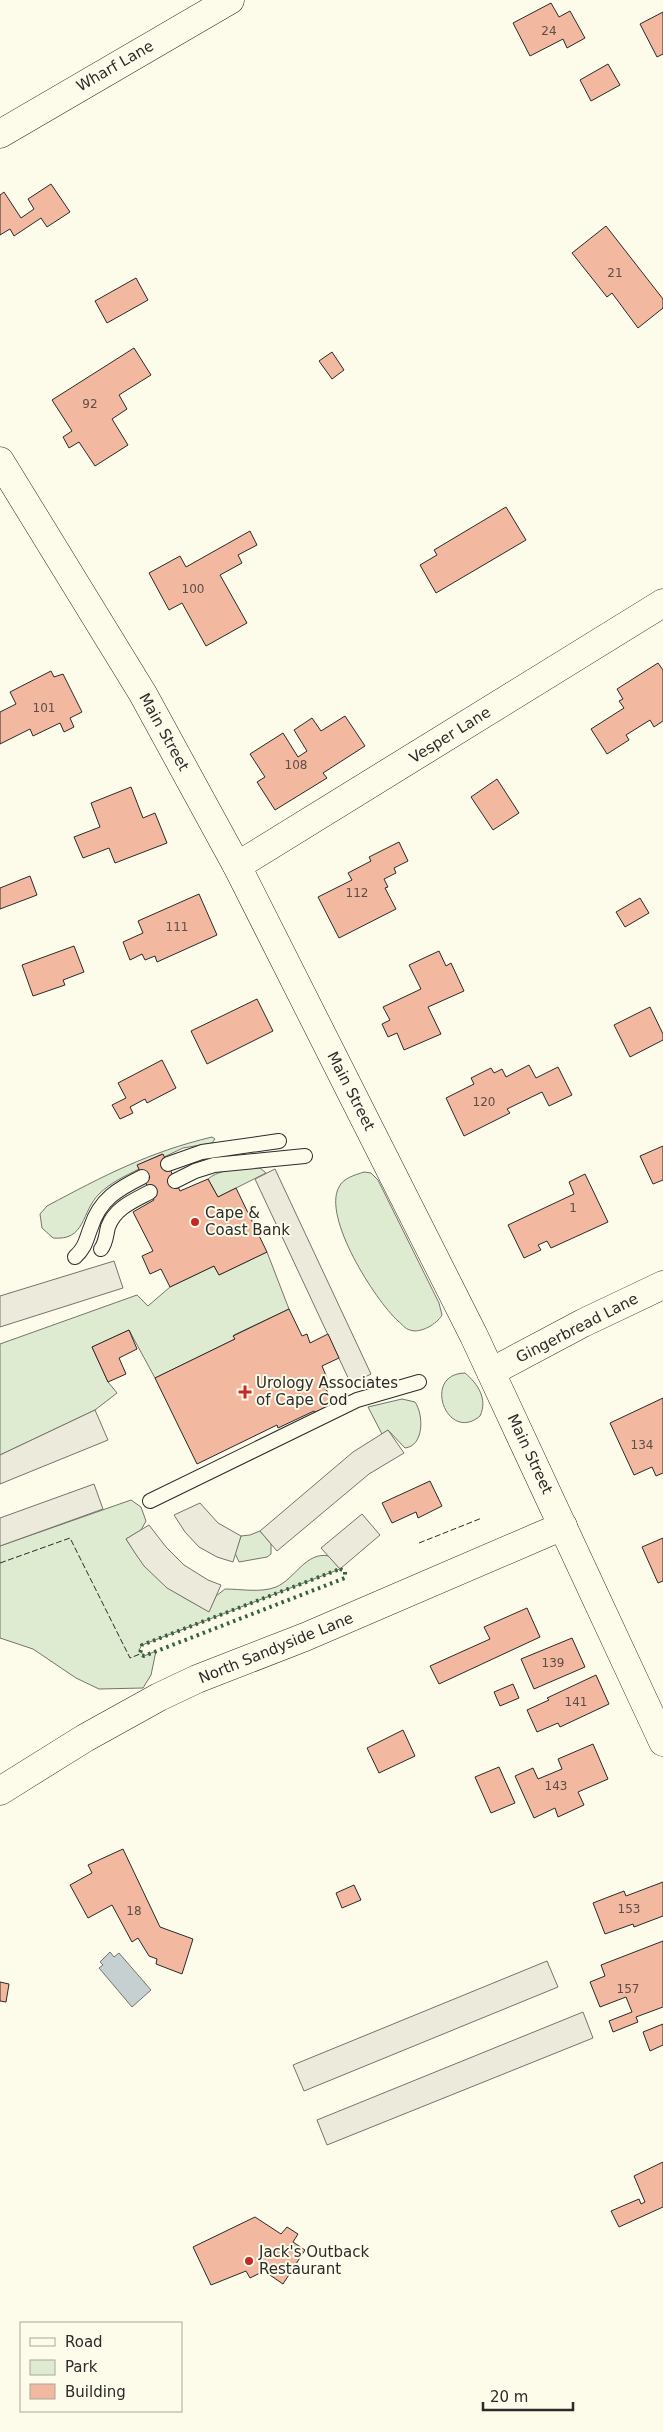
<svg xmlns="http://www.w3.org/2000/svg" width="663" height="2432" font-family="'DejaVu Sans',sans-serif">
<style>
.green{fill:#deebd1;stroke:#74746e}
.parking{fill:#eceadb;stroke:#74746e}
.water{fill:#c7d0d0;stroke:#74746e}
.building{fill:#f2b8a0;stroke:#2b2b2b}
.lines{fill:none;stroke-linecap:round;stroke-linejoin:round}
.service-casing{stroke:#2b2b2b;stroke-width:16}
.minor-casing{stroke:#2b2b2b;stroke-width:29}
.secondary-casing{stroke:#2b2b2b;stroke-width:29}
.service{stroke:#fdfbea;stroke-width:14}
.minor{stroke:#fdfbea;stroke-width:28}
.secondary{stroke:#fdfbea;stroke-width:28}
.hedge{stroke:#34623c;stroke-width:4;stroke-dasharray:2.5 4;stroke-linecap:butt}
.fence{stroke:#2b2b2b;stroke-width:1;stroke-dasharray:6 2.5;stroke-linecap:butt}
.poi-dot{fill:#c62828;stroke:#fdfbea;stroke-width:2}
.labels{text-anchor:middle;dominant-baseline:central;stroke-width:4;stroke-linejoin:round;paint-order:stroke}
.number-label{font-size:12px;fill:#5d4e48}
.street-label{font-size:15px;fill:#2b2b2b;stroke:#fdfbea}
.poi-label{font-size:15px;fill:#2b2b2b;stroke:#fdfbea;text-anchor:start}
</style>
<rect width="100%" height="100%" fill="#fdfbea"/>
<g class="green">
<path d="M212,1137L215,1139L212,1143L183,1148L164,1157L162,1154L138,1165L139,1169C125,1176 110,1183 99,1194C81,1212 86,1241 53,1238L42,1228L40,1214L47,1206C103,1176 149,1152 212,1137Z"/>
<path d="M242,1168H260L266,1173L218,1197L208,1179C217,1171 231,1170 242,1168Z"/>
<path d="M364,1172L371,1173L378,1180L439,1303L442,1315C437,1324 420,1334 410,1330C405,1329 402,1324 398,1321C375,1300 322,1217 339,1187C343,1178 355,1175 364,1172Z"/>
<path d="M267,1252L289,1309L234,1335L235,1339L155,1378L129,1330L92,1347L108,1382L117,1393L95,1410L0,1455V1344L137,1295L148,1306L170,1287L214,1266L219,1275Z"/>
<path d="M465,1373C478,1384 488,1399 480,1416C447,1444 421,1374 465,1373Z"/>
<path d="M402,1399L415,1402C424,1415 424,1446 405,1448L388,1430L382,1434L368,1407Z"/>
<path d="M131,1500L141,1507L146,1521L141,1530L126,1539C152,1578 167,1590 209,1611L216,1596L225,1589C241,1589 261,1593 276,1587C295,1579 306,1551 329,1556L340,1569L142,1645L139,1650L144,1656L156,1651L151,1675L143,1688L99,1689L76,1678L33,1649L0,1638V1546Z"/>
<path d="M260,1531L271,1544V1554L267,1557L239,1562L235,1553L241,1536L250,1535Z"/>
</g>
<g class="parking">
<path d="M275,1169L371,1374L351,1384L255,1179Z"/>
<path d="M114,1261L123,1288L0,1327V1296Z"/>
<path d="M95,1410L108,1440L0,1484V1455Z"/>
<path d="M388,1430L404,1453L369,1474L277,1551L260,1531L353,1452Z"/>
<path d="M94,1484L103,1509L0,1546V1518Z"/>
<path d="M200,1503L218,1523L241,1536L233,1562L217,1557L199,1547L185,1532L174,1515Z"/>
<path d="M362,1514L380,1535L340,1569L321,1548Z"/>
<path d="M149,1525L166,1547L184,1565L208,1580L221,1585L209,1612L167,1588L144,1566L135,1553L126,1539Z"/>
<path d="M547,1961L558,1987L304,2091L293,2065Z"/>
<path d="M583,2012L593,2038L327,2145L317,2120Z"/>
</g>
<path class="water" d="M110,1952L114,1957L119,1953L151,1990L132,2007L99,1968L103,1965L100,1962Z"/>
<g class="building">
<path d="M551,3L559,17L570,11L585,38L567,48L563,39L530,56L513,23Z"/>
<path d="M663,12V54L657,57L640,24Z"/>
<path d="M608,64L620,85L591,101L580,80Z"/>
<path d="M51,184L70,212L47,227L41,218L14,236L10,229L0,235V195L4,192L21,218L34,209L28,199Z"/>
<path d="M606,226L663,299V308L638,328L612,293L607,297L572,253Z"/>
<path d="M136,278L148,300L107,323L95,301Z"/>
<path d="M134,348L151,375L119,395L127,409L112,419L128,445L95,466L79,442L69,448L63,437L72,431L52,400Z"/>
<path d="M332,352L344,370L332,379L319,361Z"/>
<path d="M506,507L526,540L436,593L420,565L437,555L434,550Z"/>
<path d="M250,531L257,545L238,555L242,563L220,575L247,623L206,646L182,603L169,610L149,573L180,556L186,567Z"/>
<path d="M658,663L663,670V721L654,727L650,720L626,735L629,740L607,754L591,729L624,708L619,701L623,699L617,689Z"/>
<path d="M51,671L54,677L63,674L82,712L70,718L74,727L64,732L60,723L33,736L30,729L0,744V712L16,704L10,692Z"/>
<path d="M345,716L365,746L323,773L327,778L275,810L257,782L265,777L250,754L283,733L298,757L307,751L294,730L312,718L321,731Z"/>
<path d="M497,779L519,813L493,830L471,797Z"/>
<path d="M131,787L143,818L155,813L167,843L115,863L109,848L83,858L74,837L100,827L91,803Z"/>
<path d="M399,842L408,861L394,868L396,873L384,879L388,887L385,888L396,909L339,938L318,897L352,880L348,873L371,861L369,857Z"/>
<path d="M30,876L37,895L0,909V888Z"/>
<path d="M199,894L217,935L157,962L155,956L145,960L142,954L130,960L123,942L143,933L138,921Z"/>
<path d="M640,898L649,913L625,927L616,912Z"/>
<path d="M74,946L84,972L63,980L65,985L33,996L22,965Z"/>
<path d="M439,951L446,966L451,963L464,991L428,1007L441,1034L404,1050L397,1033L388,1037L382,1024L390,1020L383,1007L421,989L409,965Z"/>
<path d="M257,999L273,1031L207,1064L191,1031Z"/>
<path d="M650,1007L663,1034V1040L630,1057L614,1025Z"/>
<path d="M162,1060L176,1088L147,1103L145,1099L130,1107L133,1113L120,1119L112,1105L126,1098L118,1083Z"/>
<path d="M529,1065L536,1078L558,1067L572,1095L549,1106L542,1092L507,1109L510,1113L464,1136L446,1098L474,1084L471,1078L491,1068L494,1073L502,1069L506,1077Z"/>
<path d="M663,1146V1180L653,1184L640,1156Z"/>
<path d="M163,1154L180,1191L208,1179L218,1197L236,1188L267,1252L219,1275L214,1266L170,1287L161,1269L150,1274L142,1256L153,1251L133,1212L154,1200L137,1165Z"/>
<path d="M585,1174L608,1222L551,1248L547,1241L538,1245L541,1250L524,1258L508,1225L574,1194L569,1182Z"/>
<path d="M289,1309L302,1336L307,1334L310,1343L328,1334L339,1358L322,1366L327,1378L322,1381L333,1403L330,1405L332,1410L318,1417L314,1411L278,1428L277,1425L197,1464L155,1378L235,1339L233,1336Z"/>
<path d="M129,1330L137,1349L119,1358L126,1374L108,1382L92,1347Z"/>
<path d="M663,1398V1473L656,1476L652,1467L634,1475L610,1423Z"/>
<path d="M430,1481L442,1506L418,1518L416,1512L392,1523L382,1503Z"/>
<path d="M663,1538V1581L658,1583L642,1547Z"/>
<path d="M527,1608L540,1637L439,1684L430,1666L490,1639L484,1627Z"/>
<path d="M572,1638L585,1667L534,1689L521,1659Z"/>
<path d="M596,1675L609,1704L560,1727L558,1723L537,1732L527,1710L549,1700L547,1698Z"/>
<path d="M513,1684L519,1698L500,1706L494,1692Z"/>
<path d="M403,1730L415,1756L379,1773L367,1748Z"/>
<path d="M593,1744L608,1779L578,1792L584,1805L558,1817L555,1808L534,1818L515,1776L533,1768L538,1779L562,1769L558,1759Z"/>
<path d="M499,1767L515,1803L491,1813L475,1777Z"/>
<path d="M123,1849L160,1927L193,1939L182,1974L156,1964L157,1959L149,1956L138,1938L132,1942L112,1905L88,1918L70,1885L92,1873L88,1865Z"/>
<path d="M663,1882V1916L634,1927L633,1924L605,1934L593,1903L624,1891L626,1896Z"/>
<path d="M354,1885L361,1900L342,1908L336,1893Z"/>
<path d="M663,1941V2007L636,2017L638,2022L613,2032L609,2021L632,2012L626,1997L600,2007L590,1982L605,1976L601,1965Z"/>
<path d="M0,1982L9,1984L6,2002L0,2001Z"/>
<path d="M663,2024V2045L650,2051L643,2032Z"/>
<path d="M663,2162V2207L619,2227L611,2211L639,2199L641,2204L645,2202L634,2176Z"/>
<path d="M255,2217L281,2234L287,2227L298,2234L293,2242L305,2250L283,2284L264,2271L250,2278L246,2271L211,2285L193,2247Z"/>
</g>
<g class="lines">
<g class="service-casing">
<g id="service">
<path d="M168,1164L202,1152L279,1141"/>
<path d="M175,1181L195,1171L214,1165L305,1156"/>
<path d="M101,1249C106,1243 106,1235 108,1227C115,1208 133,1201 150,1192"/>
<path d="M75,1257C86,1247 86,1239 91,1227C100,1199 118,1189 142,1177"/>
<path d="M150,1501L357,1400L419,1382"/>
</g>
</g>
<g class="minor-casing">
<g id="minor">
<path d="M0,134L230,0"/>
<path d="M237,866L663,603"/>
<path d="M491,1372L583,1323L663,1285"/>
<path d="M0,1791L85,1738L159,1697L197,1679L305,1637L563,1526"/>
</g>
</g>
<g class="secondary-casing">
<path id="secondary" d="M0,461L143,694L237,866L474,1336L663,1742"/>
</g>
<use href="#service" class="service"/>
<use href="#minor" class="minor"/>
<use href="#secondary" class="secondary"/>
<path class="hedge" d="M340,1569L345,1571V1578L144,1656L140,1654L142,1645Z"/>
<g class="fence">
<path d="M419,1543L482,1518"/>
<path d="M0,1563L70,1538L130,1658L140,1654"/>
</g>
</g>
<g class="poi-dot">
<circle cx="195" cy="1222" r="5"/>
<path d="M242.5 1384.5h5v5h5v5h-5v5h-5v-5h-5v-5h5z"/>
<circle cx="249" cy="2261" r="5"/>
</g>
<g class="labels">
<g class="number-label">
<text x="549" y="31">24</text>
<text x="615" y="273">21</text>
<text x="90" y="404">92</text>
<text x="193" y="589">100</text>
<text x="44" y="708">101</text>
<text x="296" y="765">108</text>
<text x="357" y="893">112</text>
<text x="177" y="927">111</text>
<text x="484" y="1102">120</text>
<text x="573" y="1208">1</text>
<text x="642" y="1445">134</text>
<text x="553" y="1663">139</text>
<text x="576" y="1702">141</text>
<text x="556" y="1786">143</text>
<text x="629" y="1909">153</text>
<text x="134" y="1911">18</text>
<text x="628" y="1989">157</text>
</g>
<g class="street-label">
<text transform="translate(115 66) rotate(-30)">Wharf Lane</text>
<text transform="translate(164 732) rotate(61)">Main Street</text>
<text transform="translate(450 735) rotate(-32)">Vesper Lane</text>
<text transform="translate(351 1091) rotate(63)">Main Street</text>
<text transform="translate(577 1328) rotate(-27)">Gingerbread Lane</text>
<text transform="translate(530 1454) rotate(65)">Main Street</text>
<text transform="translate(276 1648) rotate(-22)">North Sandyside Lane</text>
</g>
<g class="poi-label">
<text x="205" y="1213">Cape &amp;<tspan x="205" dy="17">Coast Bank</tspan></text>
<text x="256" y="1383">Urology Associates<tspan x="256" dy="17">of Cape Cod</tspan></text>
<text x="259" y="2252">Jack's Outback<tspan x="259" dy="17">Restaurant</tspan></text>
</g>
</g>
<rect x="20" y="2322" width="162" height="90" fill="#fdfbea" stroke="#a9a89e"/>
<rect x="30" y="2338" width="25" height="8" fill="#fdfbea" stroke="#a9a89e"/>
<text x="65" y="2347" font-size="15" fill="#2b2b2b">Road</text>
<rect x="30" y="2360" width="25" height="15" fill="#deebd1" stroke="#a9a89e"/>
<text x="65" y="2372" font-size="15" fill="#2b2b2b">Park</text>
<rect x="30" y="2384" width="25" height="15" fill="#f2b8a0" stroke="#a9a89e"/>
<text x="65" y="2397" font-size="15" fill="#2b2b2b">Building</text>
<path d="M483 2402v8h90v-8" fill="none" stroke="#2b2b2b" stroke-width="2.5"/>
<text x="490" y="2402" font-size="15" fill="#2b2b2b" stroke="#fdfbea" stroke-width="4" paint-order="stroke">20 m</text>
</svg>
